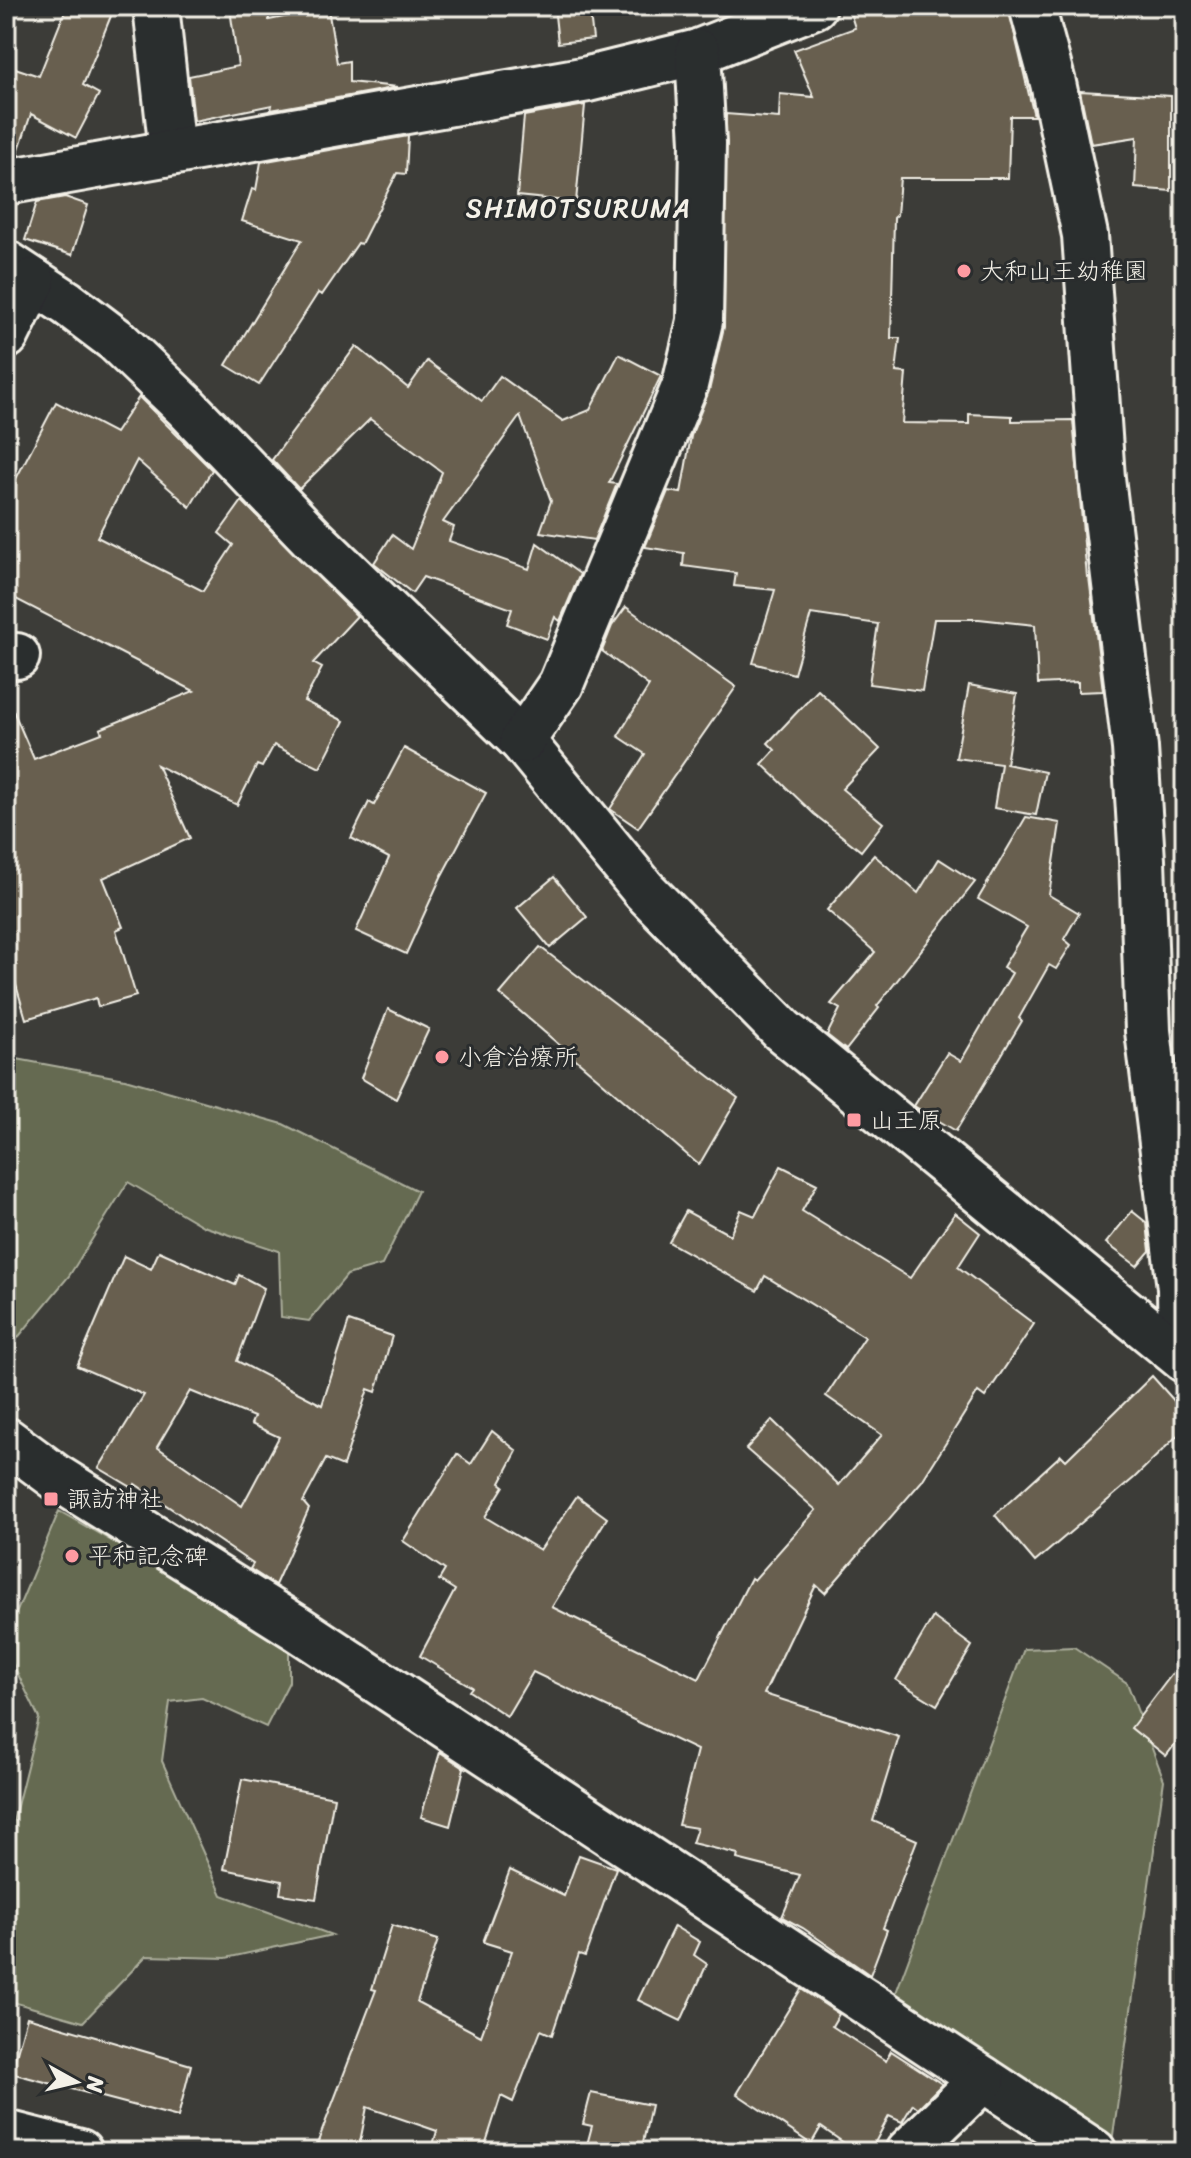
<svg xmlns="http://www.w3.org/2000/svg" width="1191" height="2158" font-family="Sriracha,'Klee One',sans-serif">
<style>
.green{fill:#656b51;stroke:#acae9c;stroke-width:2}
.building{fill:#675f4f;stroke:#f4f1e8;stroke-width:2;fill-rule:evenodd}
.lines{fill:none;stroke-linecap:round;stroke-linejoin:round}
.minor-casing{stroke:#f4f1e8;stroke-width:50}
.minor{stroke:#2a2d2e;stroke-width:44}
.poi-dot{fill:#ff9aa2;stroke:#2a2d2e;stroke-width:3}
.labels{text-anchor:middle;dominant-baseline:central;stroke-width:6;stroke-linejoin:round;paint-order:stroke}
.poi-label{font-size:24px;fill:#f4f1e8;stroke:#2a2d2e;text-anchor:start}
.neighbourhood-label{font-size:26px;letter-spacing:2px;fill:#f4f1e8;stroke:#2a2d2e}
</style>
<rect width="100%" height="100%" fill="#3c3c38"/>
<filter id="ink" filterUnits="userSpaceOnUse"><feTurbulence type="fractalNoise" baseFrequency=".0125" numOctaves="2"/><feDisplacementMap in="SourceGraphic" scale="16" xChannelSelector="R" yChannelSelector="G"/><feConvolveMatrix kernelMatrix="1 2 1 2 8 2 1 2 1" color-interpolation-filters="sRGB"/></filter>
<g filter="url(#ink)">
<g class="green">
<path d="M6,1057L125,1079L283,1124L418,1191L382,1265L347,1275L309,1321L281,1317L279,1251L203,1226L128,1182L69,1276L6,1352Z"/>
<path d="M59,1511L154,1565L289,1651V1682L266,1727L202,1698L170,1702L162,1761L222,1895L332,1935L226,1958L146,1956L83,2022L6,2000V1850L39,1718L12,1662L15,1616Z"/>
<path d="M1074,1647L1127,1683L1164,1780L1111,2149L894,1998L1024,1649Z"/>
</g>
<g class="building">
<path d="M67,6H115L83,85L99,94L76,138L31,114L17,155L6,157V65L39,76Z"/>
<path d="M247,6H267L269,20L328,8L337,63L349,61V82L398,87L271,110L272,105L194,121L189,76L238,66L230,9Z"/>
<path d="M554,6H589L593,39L558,43Z"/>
<path d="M848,6H1008L1034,116H1010L1008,178H900L897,215L894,218L891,338H900L896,372L906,373L902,423L969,424V414L1012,416V421L1073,420L1087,577H1089L1103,691L1078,692V682L1038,684L1035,625L979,619H934L922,691L869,684L878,624L811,614L794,674L753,663L775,590L734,586L736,573L683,566L684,553L645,547L668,491L681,493L691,436L709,391L724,327L726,114L779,118L780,94L814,97L794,50L855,28Z"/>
<path d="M1080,91L1171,96V191L1135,188L1137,137L1091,144Z"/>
<path d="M585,105L576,202L517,196L524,116Z"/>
<path d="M408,136L406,174L397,173L361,244L358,243L322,295L318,293L259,385L226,365L302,240L242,221L252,189L256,190L261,162Z"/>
<path d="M65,197L88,205L72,255L25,240L37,202Z"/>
<path d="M356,346L408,388L427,361L482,401L500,376L563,421L590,410L619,354L661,376L609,483L617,484L594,540L540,532L551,501L520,416L443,522L454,527L449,541L529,569L537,543L580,574L560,621L555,617L547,639L507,624L512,609L423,577L412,593L374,563L392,535L411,549L442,472L370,419L299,489L272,460Z"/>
<path d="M139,397L212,470L190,507L137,460L97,537L203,591L233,545L219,533L242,501L357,616L313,663L322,668L304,701L344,721L320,768L274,745L262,767L257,765L237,805L157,765L190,838L103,878L123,927L116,930L136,996L98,1007L96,998L26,1019L6,951V694L34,759L102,733L100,729L194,691L6,594V498L56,402L115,433Z"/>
<path d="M626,607L736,687L638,828L610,809L645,754L618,736L649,686L602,651L612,626Z"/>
<path d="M969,685L1017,694L1006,764L1045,772L1036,815L994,808L1001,764L956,758Z"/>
<path d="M818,690L880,749L842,789L883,823L861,851L814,814L762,764L775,750L768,743Z"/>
<path d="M404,748L486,793L441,877L406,954L356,931L389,858L351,838L369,802L374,805Z"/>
<path d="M1026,817L1060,823L1049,895L1079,913L1064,939L1071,945L1056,969L1049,965L1019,1018L1022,1021L956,1131L914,1106L947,1053L961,1061L1012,973L1003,967L1027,927L978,899Z"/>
<path d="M874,855L918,893L939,859L975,882L877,1006L879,1008L846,1050L827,1035L840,1009L831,1004L875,952L827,910Z"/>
<path d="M554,877L587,917L550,948L517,908Z"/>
<path d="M540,947L738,1098L699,1165L500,994Z"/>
<path d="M388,1009L429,1029L396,1099L361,1078Z"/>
<path d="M781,1166L817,1184L802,1211L910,1278L955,1213L980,1233L958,1267L1034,1324L985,1397L978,1392L922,1481L825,1593L816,1585L764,1694L899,1737L873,1821L917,1840L883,1928L887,1930L870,1975L803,1928L782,1917L800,1875L737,1859L738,1854L692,1843L697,1828L678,1825L697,1750L533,1672L507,1716L469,1691L472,1687L420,1656L455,1590L439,1580L445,1570L403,1541L457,1454L471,1464L492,1431L517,1451L500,1483L504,1486L485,1517L540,1550L577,1496L607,1518L552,1607L699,1679L751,1578L754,1580L816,1510L746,1449L772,1420L839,1485L882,1435L826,1396L865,1337L765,1276L757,1291L669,1242L686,1211L730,1235L741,1210L755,1216Z"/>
<path d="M1132,1211L1147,1223L1150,1251L1137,1266L1106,1243Z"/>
<path d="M159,1251L235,1285L239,1275L264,1288L237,1361L322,1405L349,1321L392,1336L376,1392L368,1389L343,1466L326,1459L303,1502L309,1509L275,1585L250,1569L253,1564L135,1484L133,1488L99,1468L144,1395L77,1366L124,1256L151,1269ZM190,1391L254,1417L251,1424L279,1437L242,1506L157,1447Z"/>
<path d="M1152,1376L1185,1413V1428L1134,1478L1035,1562L995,1515L1061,1455L1066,1460Z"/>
<path d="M933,1617L972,1646L937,1705L896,1680Z"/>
<path d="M1185,1657V1731L1166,1756L1131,1728Z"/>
<path d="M440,1752L464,1768L450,1826L421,1817Z"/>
<path d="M242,1779L334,1797L316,1899L280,1894L282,1881L224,1869Z"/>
<path d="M579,1855L616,1868L585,1956L579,1954L552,2035L541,2030L513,2102L501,2096L483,2152H431L437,2131L367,2107L358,2152H314L376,1990L372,1989L392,1925L438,1940L417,2002L481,2036L512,1951L483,1942L510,1870L564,1896Z"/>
<path d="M674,1926L700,1942L694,1955L707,1964L681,2021L638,2000Z"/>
<path d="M801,1989L839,2014L832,2026L886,2061L891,2051L942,2084L918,2108L913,2104L902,2122L889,2116L870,2152H857L821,2127L811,2144L737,2094Z"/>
<path d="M27,2017L191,2065L178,2117L11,2073Z"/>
<path d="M591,2093L651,2105L641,2152H585L592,2126L583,2124Z"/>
</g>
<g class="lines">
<g class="minor-casing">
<g id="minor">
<path d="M156,6L172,152"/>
<path d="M1032,6L1053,83L1085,235L1102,478L1135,748L1142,860L1148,1031L1180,1288L1181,1355"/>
<path d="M6,182L588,79L698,52L814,6"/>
<path d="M6,263L67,303L116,340L185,406L313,539L522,741L644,890L782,1030L1185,1360"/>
<path d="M6,336L33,281"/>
<path d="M6,656H17"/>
<path d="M522,741L561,684L685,385L700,321L703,143L698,52"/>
<path d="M6,1440L56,1477L297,1628L1094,2152"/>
<path d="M6,2133L80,2152"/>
<path d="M908,2152L983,2079"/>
</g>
</g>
<use href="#minor" class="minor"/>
</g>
</g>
<g class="poi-dot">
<circle cx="964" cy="271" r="8"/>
<circle cx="442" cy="1057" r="8"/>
<rect x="846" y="1112" width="16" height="16" rx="4"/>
<rect x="43" y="1491" width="16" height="16" rx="4"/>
<circle cx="72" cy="1556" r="8"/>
</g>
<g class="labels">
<g class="poi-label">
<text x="980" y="271">大和山王幼稚園</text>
<text x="458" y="1057">小倉治療所</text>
<text x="870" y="1120">山王原</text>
<text x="67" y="1499">諏訪神社</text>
<text x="88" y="1556">平和記念碑</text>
</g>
<g class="neighbourhood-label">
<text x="579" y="208">SHIMOTSURUMA</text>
</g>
</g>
<rect width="1191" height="2158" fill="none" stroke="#2a2d2e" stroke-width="32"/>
<rect x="16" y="16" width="1159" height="2126" fill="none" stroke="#f4f1e8" stroke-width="3" filter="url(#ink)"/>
<g transform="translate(76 2082) rotate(98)" stroke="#2a2d2e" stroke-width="6" paint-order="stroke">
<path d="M0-6L14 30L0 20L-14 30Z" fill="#f4f1e8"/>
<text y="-12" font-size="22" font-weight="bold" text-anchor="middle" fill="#f4f1e8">N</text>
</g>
</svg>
